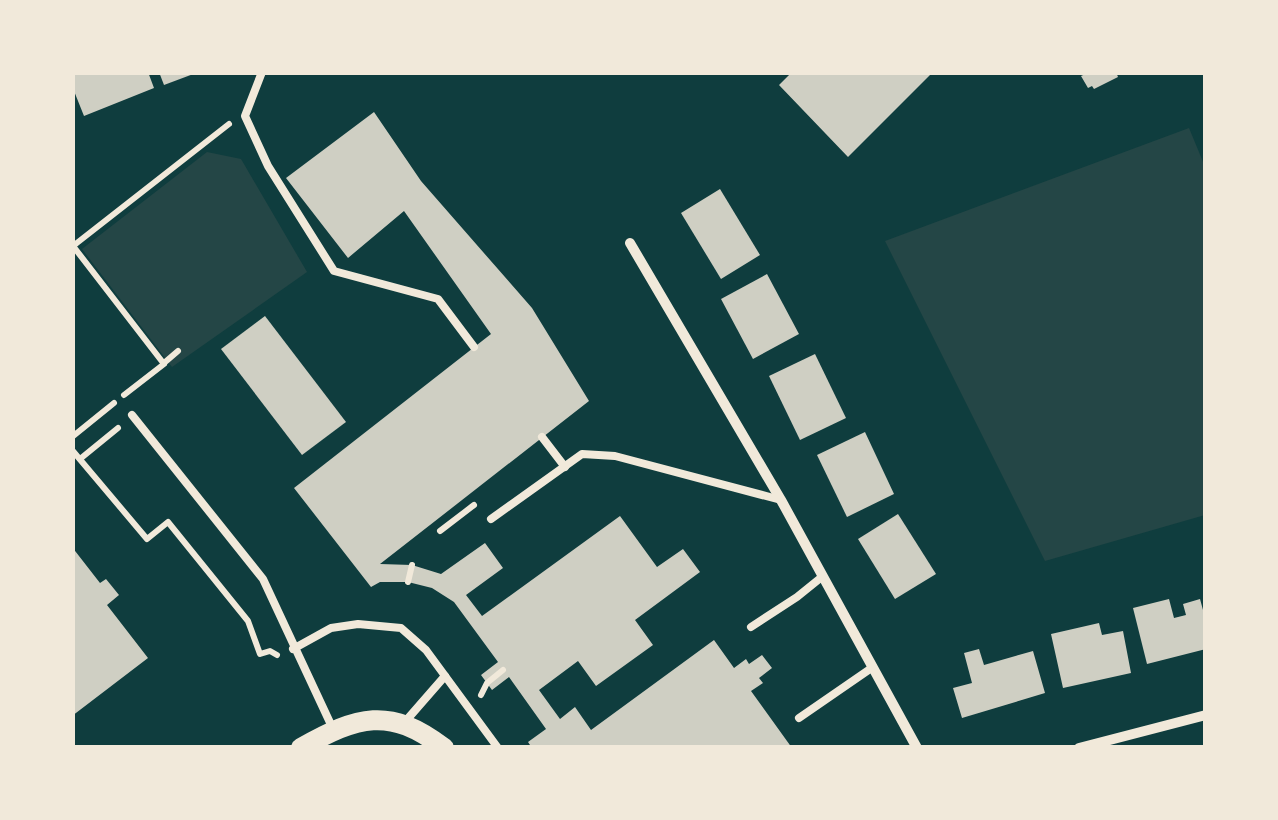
<svg xmlns="http://www.w3.org/2000/svg" width="1278" height="820" font-family="'Asap Condensed',sans-serif">
<style>
.green{fill:#244646}
.building{fill:#cfcfc3}
.lines{fill:none;stroke-linecap:round;stroke-linejoin:round}
.path{stroke:#f1e9da;stroke-width:6}
.service{stroke:#f1e9da;stroke-width:8}
.minor{stroke:#f1e9da;stroke-width:10}
.secondary{stroke:#f1e9da;stroke-width:20}
</style>
<rect width="100%" height="100%" fill="#0f3d3e"/>
<g class="green">
<path d="M1189,128L1206,169L1205,515L1045,561L885,241Z"/>
<path d="M207,152L241,159L307,272L172,367L82,249Z"/>
</g>
<g class="building">
<path d="M72,72H148L154,88L84,116L72,86Z"/>
<path d="M159,72H196V73L164,85Z"/>
<path d="M792,72L894,74L933,72L848,157L779,85Z"/>
<path d="M1090,72H1116L1118,77L1094,89L1092,86L1088,88L1081,76Z"/>
<path d="M374,112L421,181L532,308L589,401L380,564L412,565L441,574L485,543L503,568L466,595L482,616L620,516L657,567L683,549L700,572L635,620L653,645L596,686L578,661L539,690L560,719L575,707L591,730L714,640L734,668L746,659L749,664L762,655L772,668L759,678L763,683L751,691L792,748H532L528,742L546,729L509,677L492,690L481,675L498,662L454,602L432,588L408,582H380L371,587L294,488L491,334L404,211L348,258L286,178Z"/>
<path d="M720,189L760,255L721,279L681,213Z"/>
<path d="M767,274L799,334L753,359L721,299Z"/>
<path d="M265,316L346,422L302,455L221,349Z"/>
<path d="M815,354L846,418L800,440L769,376Z"/>
<path d="M865,432L894,494L847,517L817,455Z"/>
<path d="M898,514L936,574L895,599L858,539Z"/>
<path d="M72,547L100,583L106,579L119,595L107,605L148,658L72,716Z"/>
<path d="M1169,599L1174,618L1186,615L1183,604L1200,599L1206,621V649L1147,664L1133,608Z"/>
<path d="M1099,623L1102,635L1123,631L1131,673L1063,688L1051,634Z"/>
<path d="M979,649L984,665L1033,651L1045,693L962,718L953,688L972,683L964,653Z"/>
</g>
<g class="lines">
<g class="path">
<path d="M164,363L178,351"/>
<path d="M124,395L164,364L73,246L229,124"/>
<path d="M72,437L114,403"/>
<path d="M72,450L147,539L168,522L248,621L260,654L270,651L277,655"/>
<path d="M80,459L118,428"/>
<path d="M440,531L474,505"/>
<path d="M408,582L412,565"/>
<path d="M481,695L487,683L503,670"/>
</g>
<g class="service">
<path d="M262,72L245,116L268,166L334,271L438,299L474,347"/>
<path d="M132,415L263,579L333,729"/>
<path d="M542,437L565,467"/>
<path d="M491,519L582,454L615,456L781,500"/>
<path d="M751,627L797,597L823,576"/>
<path d="M293,649L331,628L358,624L401,628L426,650L498,748"/>
<path d="M799,718L873,667"/>
<path d="M404,723L445,676"/>
</g>
<g class="minor">
<path d="M630,243L781,500L917,748"/>
<path d="M1079,748L1206,715"/>
</g>
<path class="secondary" d="M301,748C358,716 389,706 444,748"/>
</g>
<rect width="1278" height="820" fill="none" stroke="#f1e9da" stroke-width="150"/>
</svg>
